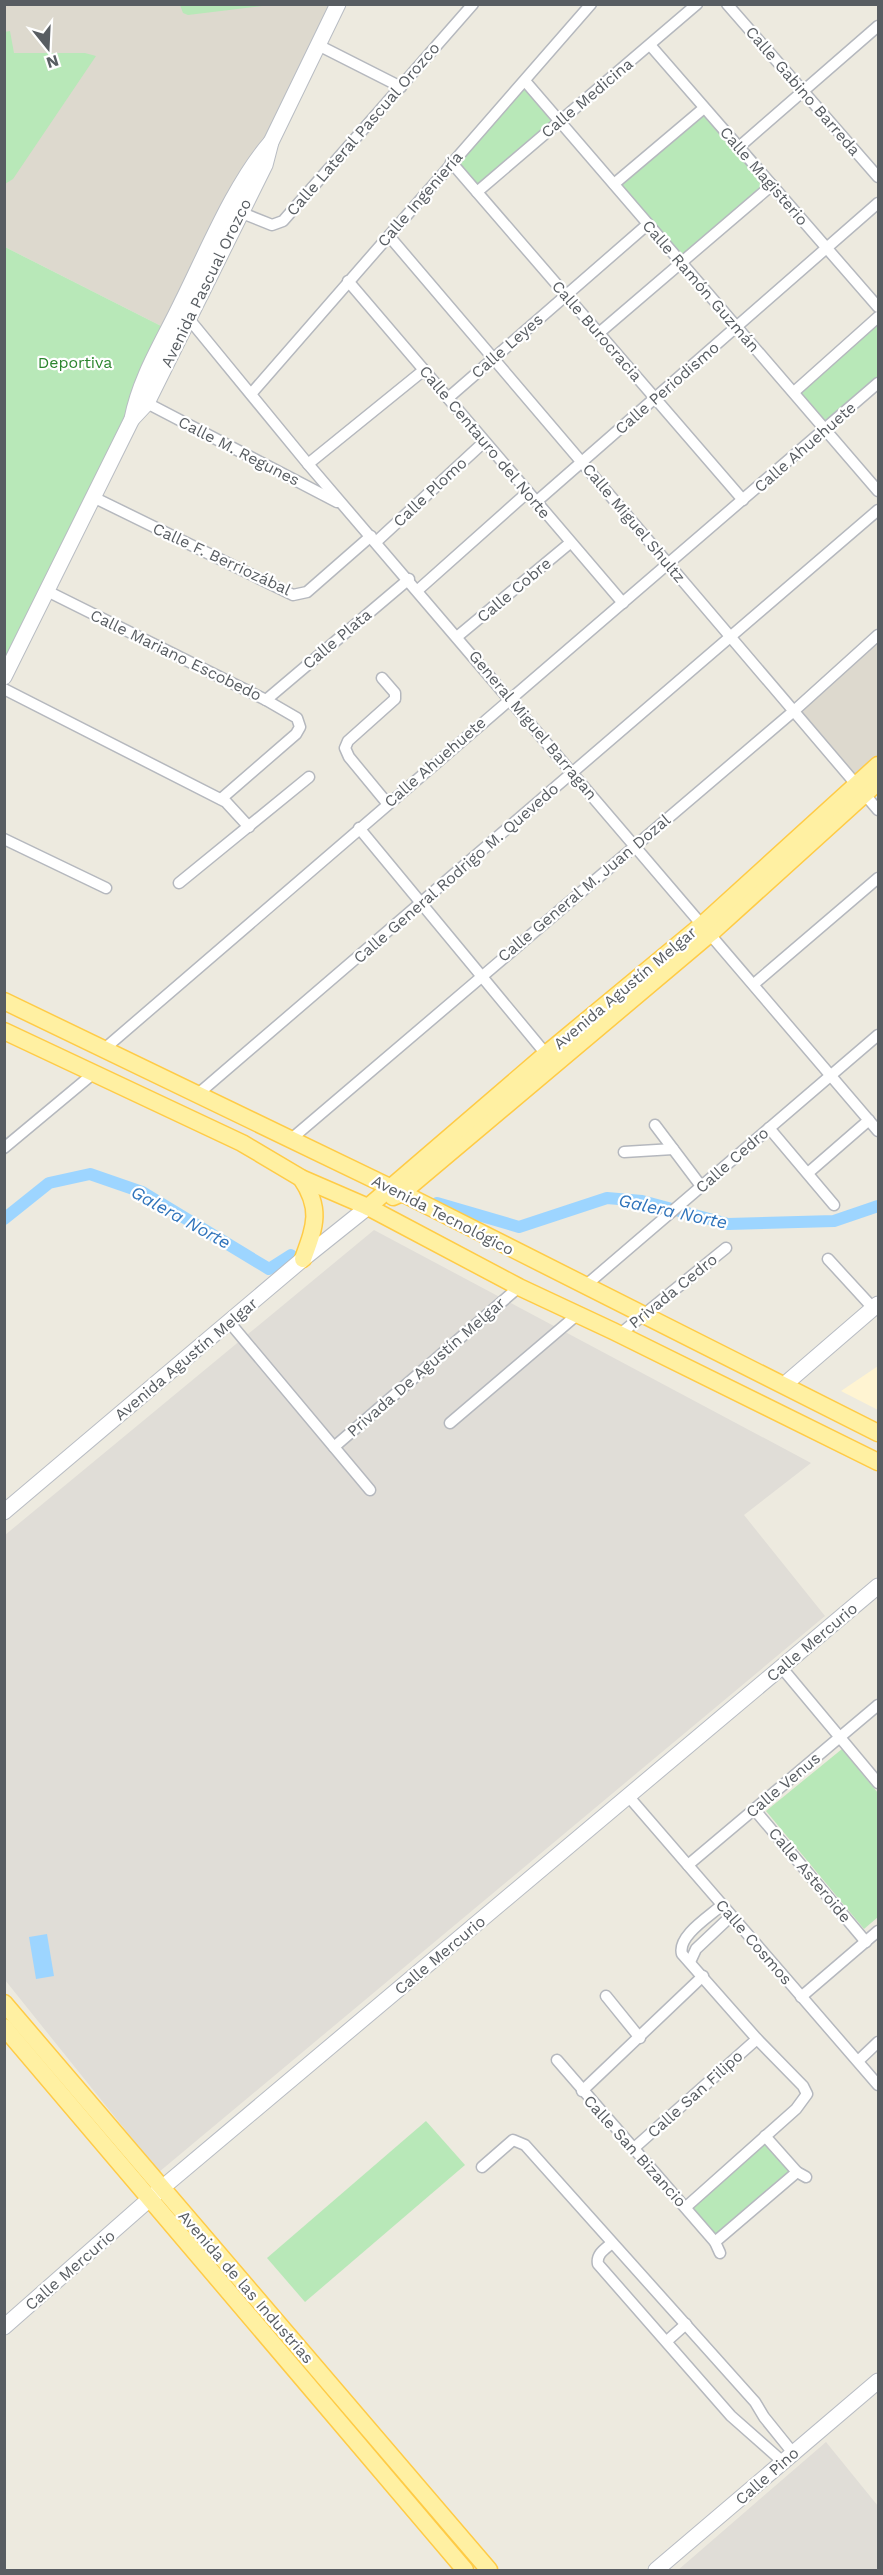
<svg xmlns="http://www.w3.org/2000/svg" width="883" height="2575" font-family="'Work Sans',sans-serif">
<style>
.commercial{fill:#fff4d2}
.industrial{fill:#e0ddd7}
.education{fill:#ddd9ce}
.green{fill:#b8e8b8}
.water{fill:#9dd5ff}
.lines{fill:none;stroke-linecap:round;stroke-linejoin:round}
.canal{stroke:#9dd5ff;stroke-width:12}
.street-casing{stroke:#b5b8be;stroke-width:13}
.secondary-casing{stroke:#b8bcc3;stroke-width:17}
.primary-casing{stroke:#ffcb46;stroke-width:19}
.street{stroke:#fff;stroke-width:10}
.secondary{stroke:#fff;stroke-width:15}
.primary{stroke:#fff0a2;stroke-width:16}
.labels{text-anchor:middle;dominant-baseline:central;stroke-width:4.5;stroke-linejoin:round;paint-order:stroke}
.street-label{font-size:16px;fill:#585d62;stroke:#fff}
.park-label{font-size:16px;fill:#2c862f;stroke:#fff}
.water-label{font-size:18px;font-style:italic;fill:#3074bb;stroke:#fff}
</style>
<rect width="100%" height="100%" fill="#edeadf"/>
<path class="commercial" d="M878,1366V1410L841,1391Z"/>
<g class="industrial">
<path d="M374,1230L811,1463L744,1515L825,1616L159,2172L5,1980V1535Z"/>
<path d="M826,2442L878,2506V2570H678Z"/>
</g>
<g class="education">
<path d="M4,5H338L169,330L5,247Z"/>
<path d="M878,635V765L856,783L795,710Z"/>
</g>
<g class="green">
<path d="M180,5V4L271,5L188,15L183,13Z"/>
<path d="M10,31L14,53H85L96,56L13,179L5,184L4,32Z"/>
<path d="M525,81L560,121L477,192L451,162Z"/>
<path d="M704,108L772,185L681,263L614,184Z"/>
<path d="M5,247L169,330L5,676Z"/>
<path d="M878,317V383L826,430L794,392Z"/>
<path d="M842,1749L878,1793V1917L864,1929L766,1811Z"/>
<path d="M426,2121L465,2165L305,2302L267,2258Z"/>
<path d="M765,2136L797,2172L715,2242L686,2208Z"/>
</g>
<path class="water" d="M47,1934L54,1976L36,1979L29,1937Z"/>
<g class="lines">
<g class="canal">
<path d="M437,1203L519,1227L607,1198L642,1201L728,1224L834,1221L878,1206"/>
<path d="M4,1219L49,1183L90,1174L142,1192L269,1269L291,1255"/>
</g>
<g class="street-casing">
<g id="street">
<path d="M727,4L878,177"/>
<path d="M318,45L401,87"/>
<path d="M650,45L878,307"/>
<path d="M525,81L878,491"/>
<path d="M739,147L878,26"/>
<path d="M451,162L743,500"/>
<path d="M614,184L704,108"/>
<path d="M477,192L697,4"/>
<path d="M242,213L272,225L283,221L473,4"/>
<path d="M389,236L878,810"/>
<path d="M348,281L623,603"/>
<path d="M189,319L308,464L878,1131"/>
<path d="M599,333L772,185"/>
<path d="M794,392L878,317"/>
<path d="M251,394L591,4"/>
<path d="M448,398L648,224"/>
<path d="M143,401L337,502"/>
<path d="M308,464L424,370"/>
<path d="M93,497L293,595L307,592L371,536"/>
<path d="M536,502L878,203"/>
<path d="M376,542L484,442"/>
<path d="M418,590L528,492"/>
<path d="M47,591L266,700L297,718L300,727L296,734L221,799"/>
<path d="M458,636L570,543"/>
<path d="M382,678L395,693V699L348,741L345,748L349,757L387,803"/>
<path d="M4,689L226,802L249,827"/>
<path d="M266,700L409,579"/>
<path d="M359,828L546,1054"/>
<path d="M4,839L106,888"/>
<path d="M179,883L309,777"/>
<path d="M754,984L878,878"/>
<path d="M103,1050L878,383"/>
<path d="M198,1094L878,510"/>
<path d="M655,1125L701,1186"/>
<path d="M769,1128L834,1205"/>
<path d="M290,1140L795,710L878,635"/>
<path d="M4,1148L94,1073"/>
<path d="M624,1152L673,1149"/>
<path d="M808,1173L869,1120"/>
<path d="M828,1259L873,1308"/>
<path d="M585,1286L878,1035"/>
<path d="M230,1323L370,1490"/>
<path d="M620,1334L726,1248"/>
<path d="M450,1423L578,1314"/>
<path d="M334,1447L519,1287"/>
<path d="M782,1668L878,1783"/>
<path d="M629,1797L878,2085"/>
<path d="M754,1809L866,1942"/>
<path d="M688,1865L878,1705"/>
<path d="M690,1962L696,1949L731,1916"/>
<path d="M606,1996L640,2038"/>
<path d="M801,1997L878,1931"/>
<path d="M557,2060L715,2242L720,2253"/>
<path d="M858,2061L878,2042"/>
<path d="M582,2091L703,1976"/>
<path d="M765,2136L797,2172L806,2177"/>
<path d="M633,2149L757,2039"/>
<path d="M482,2167L513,2140L525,2145L755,2402L764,2417L793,2453"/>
<path d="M686,2207L796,2109L807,2094L803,2086L757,2039L682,1954C677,1936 710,1916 722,1905"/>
<path d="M715,2242L797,2172"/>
<path d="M612,2243C605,2249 596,2254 598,2264L731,2416L783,2462"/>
<path d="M667,2341L686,2324"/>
</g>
</g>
<g class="secondary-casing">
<g id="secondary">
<path d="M132,419L147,403L265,165L271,142L338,4"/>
<path d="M4,677L132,419C140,377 164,340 182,302C207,252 235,183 271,142"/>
<path d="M784,1385L878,1304"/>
<path d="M4,1512L303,1259L368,1207"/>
<path d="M4,2327L162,2188L878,1586"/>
<path d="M656,2570L878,2381"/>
</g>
</g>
<g class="primary-casing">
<g id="primary">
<path d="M4,1001L402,1193L878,1433"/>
<path d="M4,1031L242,1143L301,1178L368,1207L519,1287L613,1331L878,1462"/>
<path d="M301,1178C322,1209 315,1226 303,1259"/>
<path d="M393,1197L402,1193L711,933L878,782"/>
<path d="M368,1207L546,1054L703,924L878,765"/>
<path d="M4,2003L489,2570"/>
<path d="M4,2027L465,2570"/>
</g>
</g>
<use href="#street" class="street"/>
<use href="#secondary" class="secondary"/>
<use href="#primary" class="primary"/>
</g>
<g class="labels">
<g class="street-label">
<text transform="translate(803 91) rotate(49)">Calle Gabino Barreda</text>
<text transform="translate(587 98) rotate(-40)">Calle Medicina</text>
<text transform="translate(363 129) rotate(-49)">Calle Lateral Pascual Orozco</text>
<text transform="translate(764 176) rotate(49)">Calle Magisterio</text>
<text transform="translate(420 199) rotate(-49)">Calle Ingeniería</text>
<text transform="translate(206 283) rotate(-64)">Avenida Pascual Orozco</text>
<text transform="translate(701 286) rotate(49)">Calle Ramón Guzmán</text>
<text transform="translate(597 331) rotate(49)">Calle Burocracia</text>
<text transform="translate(507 346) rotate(-41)">Calle Leyes</text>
<text transform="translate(667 388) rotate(-41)">Calle Periodismo</text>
<text transform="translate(485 442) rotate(50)">Calle Centauro del Norte</text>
<text transform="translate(805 447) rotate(-41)">Calle Ahuehuete</text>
<text transform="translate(239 451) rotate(27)">Calle M. Regunes</text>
<text transform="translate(430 492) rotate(-43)">Calle Plomo</text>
<text transform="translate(634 523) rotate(50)">Calle Miguel Shultz</text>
<text transform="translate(222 559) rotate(25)">Calle F. Berriozábal</text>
<text transform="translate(514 590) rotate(-40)">Calle Cobre</text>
<text transform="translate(337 639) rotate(-40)">Calle Plata</text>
<text transform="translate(176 655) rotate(26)">Calle Mariano Escobedo</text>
<text transform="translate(533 725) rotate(50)">General Miguel Barragan</text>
<text transform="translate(435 762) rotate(-41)">Calle Ahuehuete</text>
<text transform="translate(456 873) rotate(-41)">Calle General Rodrigo M. Quevedo</text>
<text transform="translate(584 888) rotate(-40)">Calle General M. Juan Dozal</text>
<text transform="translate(625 988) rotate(-40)">Avenida Agustín Melgar</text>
<text transform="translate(732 1160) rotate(-41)">Calle Cedro</text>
<text transform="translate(443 1215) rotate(27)">Avenida Tecnológico</text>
<text transform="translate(673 1291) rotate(-39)">Privada Cedro</text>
<text transform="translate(186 1359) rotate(-40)">Avenida Agustín Melgar</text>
<text transform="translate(426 1367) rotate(-41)">Privada De Agustín Melgar</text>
<text transform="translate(812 1642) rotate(-40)">Calle Mercurio</text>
<text transform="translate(783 1785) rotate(-40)">Calle Venus</text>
<text transform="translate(810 1875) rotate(50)">Calle Asteroide</text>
<text transform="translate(754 1942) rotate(49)">Calle Cosmos</text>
<text transform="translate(440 1955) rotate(-40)">Calle Mercurio</text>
<text transform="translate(695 2094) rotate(-42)">Calle San Filipo</text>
<text transform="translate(635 2151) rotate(48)">Calle San Bizancio</text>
<text transform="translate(70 2270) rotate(-41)">Calle Mercurio</text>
<text transform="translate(246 2287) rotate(49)">Avenida de las Industrias</text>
<text transform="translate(767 2476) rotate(-41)">Calle Pino</text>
</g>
<g class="park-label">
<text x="75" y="362">Deportiva</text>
</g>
<g class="water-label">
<text transform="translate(673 1211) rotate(12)">Galera Norte</text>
<text transform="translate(181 1217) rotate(29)">Galera Norte</text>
</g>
</g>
<rect width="883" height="2575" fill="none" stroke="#585d62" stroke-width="12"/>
<g transform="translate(48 48) rotate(162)" stroke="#ffffff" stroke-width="4.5" paint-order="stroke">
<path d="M0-4.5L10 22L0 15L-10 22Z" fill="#585d62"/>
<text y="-9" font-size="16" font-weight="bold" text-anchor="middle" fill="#585d62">N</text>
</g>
</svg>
